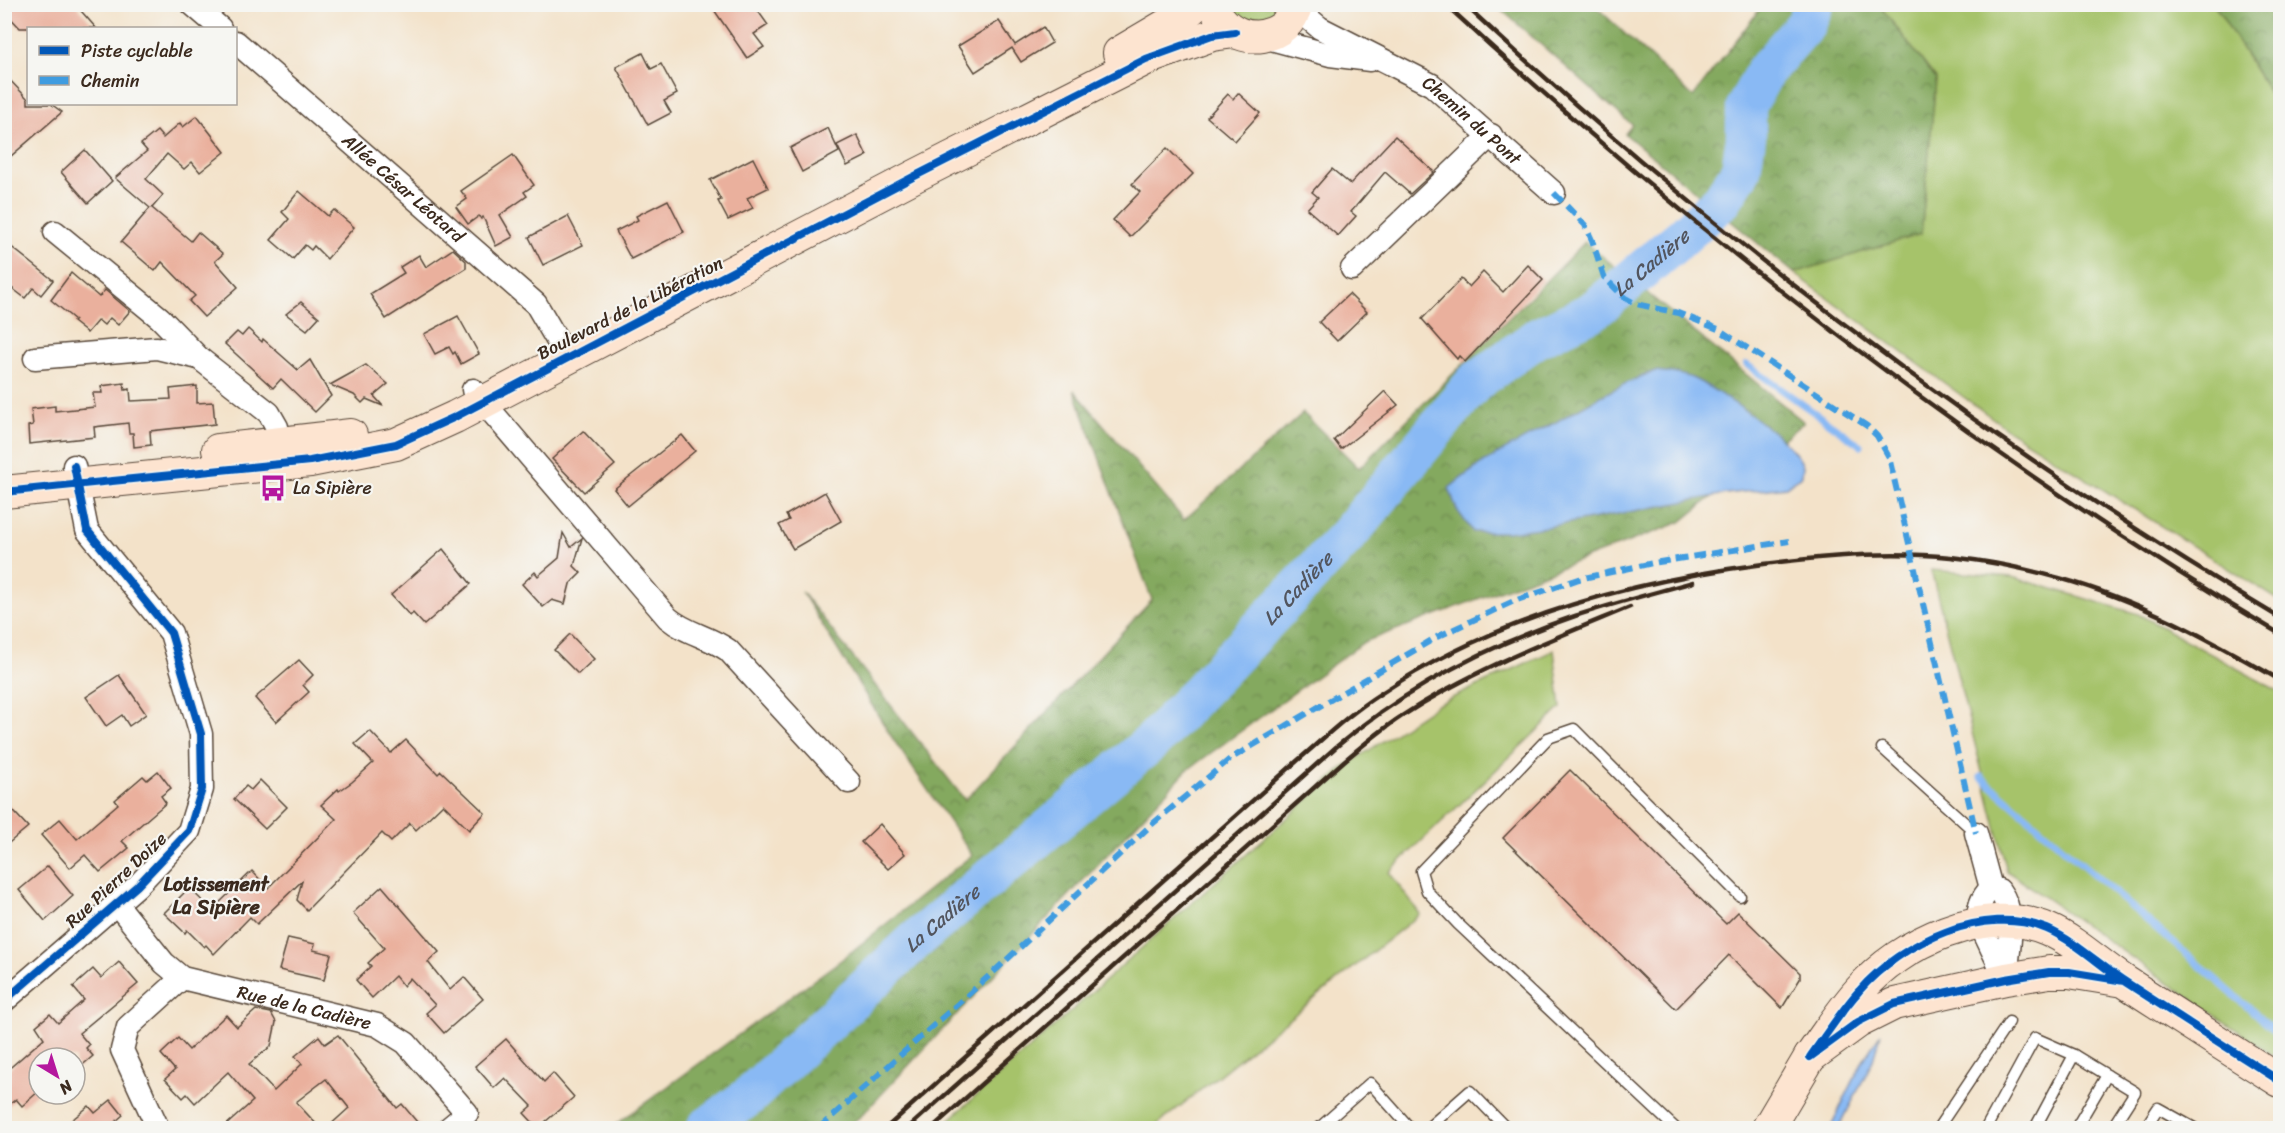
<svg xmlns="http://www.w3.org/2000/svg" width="2285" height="1133" font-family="Sriracha,sans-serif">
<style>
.green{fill:#a6c36b;stroke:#707644;stroke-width:1.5}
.forest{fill:url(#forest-crowns);stroke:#606a3e;stroke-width:1.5}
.water{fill:#89b9f4;stroke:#627289;stroke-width:1.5}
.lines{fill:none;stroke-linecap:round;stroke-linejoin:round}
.stream{stroke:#89b9f4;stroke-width:7}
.river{stroke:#89b9f4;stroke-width:40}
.building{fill:#eab09d}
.lane-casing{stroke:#574638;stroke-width:13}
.street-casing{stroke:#574638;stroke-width:25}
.secondary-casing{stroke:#574638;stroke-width:34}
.lane{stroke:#fff;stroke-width:10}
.street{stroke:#fff;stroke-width:22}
.secondary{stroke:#fde4d0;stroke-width:32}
.rail{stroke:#3b2a1e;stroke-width:4.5}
.quiet{stroke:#3f9ce0;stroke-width:6;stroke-dasharray:12 6;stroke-linecap:butt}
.cycleway-casing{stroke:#f6f6f2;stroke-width:11}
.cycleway{stroke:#0057b8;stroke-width:8}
.labels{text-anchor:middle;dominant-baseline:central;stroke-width:4.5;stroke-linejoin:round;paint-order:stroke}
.street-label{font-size:18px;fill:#3b2a1e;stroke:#f6f6f2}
.poi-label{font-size:18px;fill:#3b2a1e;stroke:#f6f6f2;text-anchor:start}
.water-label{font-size:20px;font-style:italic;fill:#52555e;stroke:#f6f6f2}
.neighbourhood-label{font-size:20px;font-weight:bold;fill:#3b2a1e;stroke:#f6f6f2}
</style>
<defs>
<pattern id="forest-crowns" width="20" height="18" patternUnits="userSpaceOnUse" patternTransform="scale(1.5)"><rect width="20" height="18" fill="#84a95f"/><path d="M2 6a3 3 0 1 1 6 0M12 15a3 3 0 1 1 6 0" fill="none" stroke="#6d8a4e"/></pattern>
</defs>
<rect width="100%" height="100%" fill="#f6f6f2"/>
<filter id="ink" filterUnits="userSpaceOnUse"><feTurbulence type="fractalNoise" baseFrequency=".0167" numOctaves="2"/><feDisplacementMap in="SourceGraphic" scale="12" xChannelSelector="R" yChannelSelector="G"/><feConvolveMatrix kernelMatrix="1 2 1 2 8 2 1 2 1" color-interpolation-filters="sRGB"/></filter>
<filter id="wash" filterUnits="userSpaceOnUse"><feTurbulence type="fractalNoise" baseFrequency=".008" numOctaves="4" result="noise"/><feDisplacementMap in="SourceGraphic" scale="24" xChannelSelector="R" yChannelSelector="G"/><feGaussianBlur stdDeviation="1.35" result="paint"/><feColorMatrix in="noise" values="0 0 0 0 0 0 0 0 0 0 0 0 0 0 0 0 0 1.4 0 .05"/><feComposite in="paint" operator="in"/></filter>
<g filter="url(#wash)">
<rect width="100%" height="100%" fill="#f3e2c9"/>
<g class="green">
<path d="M1227,5H1280C1269,26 1237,26 1227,5Z"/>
<path d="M1879,5H2215L2280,110V601L2010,431L1794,273L1921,234L1936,79Z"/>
<path d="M1931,570L2012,577L2138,614L2280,692V1054H2271L2007,871Z"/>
<path d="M1554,650L1561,708L1389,872L1420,914L1153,1128H940L1344,767L1437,705Z"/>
</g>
<g class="forest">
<path d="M1496,5H1594L1693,97L1763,5H1879L1936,79L1921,234L1794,273L1625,134L1632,125Z"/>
<path d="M2215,5H2280V110Z"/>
<path d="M1585,242L1804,422L1681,522L1364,642L1186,771L862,1115L846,1128H611L841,960L972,855L891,736L802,592L965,800L1152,600L1074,390L1184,520L1303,413L1359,468Z"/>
</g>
<g class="water">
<path d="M1655,371C1668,372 1680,373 1692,378C1715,388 1796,442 1803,466C1803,469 1802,472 1802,475L1786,487L1726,494L1547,527L1508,532H1473L1457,510L1449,488C1481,461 1519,442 1556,422C1588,403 1620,384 1655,371Z"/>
<path d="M1881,1033L1873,1060L1839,1128H1830L1864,1059Z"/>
</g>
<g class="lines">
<g class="stream">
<path d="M1747,365L1860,445"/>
<path d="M1981,777L2280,1035"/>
</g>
<path class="river" id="s1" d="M706,1128L748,1097L916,940L1154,740L1348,535L1475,382L1537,338L1593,311L1682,237L1722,200L1741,170L1746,138V107L1765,71L1806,24L1814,4"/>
</g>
<g id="blocks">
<g class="building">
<path d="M4,4H75L96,28H20L4,11Z"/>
<path d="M710,4H753L768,25L754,34L764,47L747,58Z"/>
<path d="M999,21L1015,45L1043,27L1052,43L1021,62L1012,48L975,72L958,46Z"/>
<path d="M643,53L651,69L661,64L677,94L664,101L671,113L648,125L616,67Z"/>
<path d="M4,74L28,99V104H51L62,112L4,162Z"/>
<path d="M1238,93L1260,113L1235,141L1207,117L1228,94L1233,99Z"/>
<path d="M197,116L225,152L200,172L192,162L184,169L167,154L146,179L163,195L152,208L191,241L198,232L223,254L215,261L238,287L204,317L189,301L195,296L162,262L155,271L121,242L150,208L115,178L147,151L141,144L157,131L163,138L180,123L183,127Z"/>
<path d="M828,128L839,152L802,172L790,148Z"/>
<path d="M857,135L867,156L847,166L837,145Z"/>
<path d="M1395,136L1434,172L1410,194L1385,172L1351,212L1356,216L1338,236L1307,209L1318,197L1312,192L1332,169L1350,184Z"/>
<path d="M1167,148L1193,174L1130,237L1113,220L1140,192L1132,184Z"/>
<path d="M85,150L112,181L88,203L61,172Z"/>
<path d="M513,155L534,185L524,192L527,196L500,215L513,237L496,246L483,217L481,219L479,216L468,224L456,207L467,199L461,191Z"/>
<path d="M753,158L768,188L747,198L753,208L728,220L718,201L721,200L710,180Z"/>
<path d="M299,191L328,216L334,210L354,227L327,259L314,246L311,250L305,245L293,259L271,240L289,219L282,212Z"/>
<path d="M668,200L684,232L631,259L616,231L638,220L636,216Z"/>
<path d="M568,216L583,245L543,265L529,237Z"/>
<path d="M4,241L53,280L41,295L33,288L25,298L4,282Z"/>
<path d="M453,249L466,261V268L386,319L370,294L404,273L400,267L419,255L426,267Z"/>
<path d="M1528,265L1543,280L1465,362L1459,356L1457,359L1422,319L1461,279L1469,287L1483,272L1503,292Z"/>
<path d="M71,273L99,297L105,290L130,311L118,325L110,318L104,325L98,320L87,333L73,322L75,320L51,300Z"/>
<path d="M1349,294L1367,312L1337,341L1319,322Z"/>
<path d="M301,302L319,317L307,330L286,314Z"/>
<path d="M458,316L479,354L461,364L455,352L453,354L449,347L435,354L424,334Z"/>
<path d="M248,329L262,342L263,339L298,370L310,360L331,396L315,412L281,379L273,388L225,344L237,332L242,336Z"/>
<path d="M366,365L388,384L374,396L383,406L366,399L362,403L354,395L330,385Z"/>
<path d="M124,383L125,390L130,389L131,401L171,399L170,389L197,386V403L213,402L215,424L150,431L151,445L134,447L133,433H129L128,423L94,427L95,437L29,444L28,426L33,425L31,409L55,406V411L95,407L93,393H102L101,386Z"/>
<path d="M1385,391L1398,405L1341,449L1334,440Z"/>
<path d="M583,431L615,465L584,492L552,459Z"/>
<path d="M682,435L695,451L628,506L614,489Z"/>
<path d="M825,492L841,521L793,549L779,525L789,520L786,515Z"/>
<path d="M563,533L571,547L582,538L574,566L581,573L570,584L565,604L552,600L543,607L522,584L535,572L538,576L559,558Z"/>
<path d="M443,549L471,584L424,625L413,613L410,616L391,595Z"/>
<path d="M570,634L594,659L578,674L554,650Z"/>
<path d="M299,660L313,675L303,685L309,692L276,722L255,698Z"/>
<path d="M119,675L146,714L129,726L122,715L106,726L86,697Z"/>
<path d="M370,731L391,753L406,740L438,774L441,771L485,813L469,830L443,804L416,830L410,823L391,842L382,833L307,910L297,900L302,881L257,924L250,917L214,954L206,945L204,947L187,930L185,933L164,913L189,888L212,910L252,871L268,888L336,819L321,805L338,789L339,791L352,782L373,763L355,744Z"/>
<path d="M1570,770L1726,924L1738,912L1800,973V979L1782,1008L1729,955L1676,1009L1503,838Z"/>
<path d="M158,771L171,788L161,796L166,803L122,841L129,848L100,872L85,855L70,868L41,835L60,819L77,839L118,804L115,800L143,776L147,780Z"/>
<path d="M260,780L287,807L265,829L234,799L246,786L251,790Z"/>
<path d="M4,801L28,827L4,847Z"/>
<path d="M880,824L905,854L888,869L861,842Z"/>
<path d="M48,866L73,896L45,921L19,890Z"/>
<path d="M382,886L439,952L428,962L450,990L464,977L483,999L444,1033L426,1013L435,1005L410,978L403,986L395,976L372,998L356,980L371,966L368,963L384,948L353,913Z"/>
<path d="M288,938L315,944L313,950L331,954L324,980L279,970Z"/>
<path d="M119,962L138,984L79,1033L89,1045L86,1048L93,1056L79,1068L75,1064V1058H39V1091L22,1106L16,1099L4,1109V1073L44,1038L36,1026L50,1014L58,1023L84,1000L73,987L93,969L101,978Z"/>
<path d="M256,1010L271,1013L276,1022L271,1046L249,1064L274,1091L302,1064L295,1056L319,1036L325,1044L338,1035L397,1108L402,1104L422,1128H327L349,1108L326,1079L296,1102L320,1128H223L253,1101L228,1072L195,1103L187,1094L183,1098L165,1079L175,1070L161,1054L178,1038L189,1050L226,1015L237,1027Z"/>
<path d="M506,1039L544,1082L553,1073L574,1097L538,1128L524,1113L532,1106L505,1078L494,1088L475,1066Z"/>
<path d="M111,1100L123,1115L108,1128H62L89,1106L95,1113Z"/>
</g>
</g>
</g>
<g filter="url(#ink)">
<use href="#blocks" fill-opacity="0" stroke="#574638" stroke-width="1.5"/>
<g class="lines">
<g class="lane-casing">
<g id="lane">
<path d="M1882,748L1976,833"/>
<path d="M1319,1128L1370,1083L1410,1128"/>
<path d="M1428,1128L1470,1091L1506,1128"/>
<path d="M1675,1128L1458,924L1427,891L1421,871L1548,738L1574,729L1740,896"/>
<path d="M1938,1128L2009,1022"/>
<path d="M1986,1128L2035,1038L2074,1055"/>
<path d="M2035,1128L2074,1055L2135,1092L2112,1128"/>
<path d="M2076,1128L2107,1075"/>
<path d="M2145,1128L2158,1108L2194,1128"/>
</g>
</g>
<g class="street-casing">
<g id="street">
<path d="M192,4L220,28"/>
<path id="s2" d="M1296,8L1320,28L1432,85L1554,193"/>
<path d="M1264,37L1330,55L1370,60"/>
<path id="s3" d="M236,42L536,304L567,357"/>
<path d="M55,232L160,318L199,358"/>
<path d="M1352,269L1491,135"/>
<path d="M35,358L157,348L199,358L269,413L277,427L282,458"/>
<path d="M473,390L668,618C687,634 708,636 728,650L849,782"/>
<path d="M1976,833L1991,888"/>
<path d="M1991,888L1999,890C2018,915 2008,950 2006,979L1979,922C1977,908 1981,898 1991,888Z"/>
<path id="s4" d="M116,903L164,963L182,978L377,1025L406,1043L467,1113L449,1128"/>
<path d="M4,1001L137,886L189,831L202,789L201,734L171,633L87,530L74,466"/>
<path d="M158,1128L122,1050L128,1027L182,978"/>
</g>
</g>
<g class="secondary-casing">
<g id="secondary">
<path d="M1220,19C1242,47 1287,41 1297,4"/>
<path d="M1119,53L1185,14L1197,4"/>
<path d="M218,450L351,435"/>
<path d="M4,492L310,461L396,444L455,417L915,176L1146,59L1212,35L1235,32"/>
<path d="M2124,981L2069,972H2049L2006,979L1894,1004L1858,1022L1810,1057C1826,1035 1841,1011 1859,991C1901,942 1985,903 2047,929C2077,942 2100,966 2127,983C2178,1016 2229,1049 2280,1081"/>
<path d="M1768,1128L1810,1057"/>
</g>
</g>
<use href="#lane" class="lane"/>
<use href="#street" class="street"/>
<use href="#secondary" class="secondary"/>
<g class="rail">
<path d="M1445,4C1701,240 1980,457 2280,634"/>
<path d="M1464,4C1714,236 1987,444 2280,618"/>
<path d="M886,1128L1297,761C1324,738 1350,713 1380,694C1493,619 1631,581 1764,564C1817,557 1870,552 1923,555C1969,557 2015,566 2059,578C2139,600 2209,639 2280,680"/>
<path d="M908,1128L1336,747C1405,689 1489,645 1575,616C1614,603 1654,593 1693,582"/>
<path d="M932,1128L1344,761C1363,745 1382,729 1402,716C1472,670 1553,639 1630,607"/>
</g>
<g class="quiet">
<path d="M1554,193L1585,225L1592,240L1604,277L1625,298L1636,304L1678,313L1718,329L1867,426L1877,436L1889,457L1976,833"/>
<path d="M819,1128L999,967L1150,826L1230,759L1437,637L1514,601L1579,579L1653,563L1789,541"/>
</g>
<g class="cycleway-casing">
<g id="cycleway">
<path d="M4,492L310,461L396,444L455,417L915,176L1146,59L1212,35L1235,32"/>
<path d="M2124,981L2069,972H2049L2006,979L1894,1004L1858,1022L1810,1057C1826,1035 1841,1011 1859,991C1901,942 1985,903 2047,929C2077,942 2100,966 2127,983C2178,1016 2229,1049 2280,1081"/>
<path d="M4,1001L137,886L189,831L202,789L201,734L171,633L87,530L74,466"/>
</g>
</g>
<use href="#cycleway" class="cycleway"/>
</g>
</g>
<defs>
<g id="bus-bare" transform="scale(2.07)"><path d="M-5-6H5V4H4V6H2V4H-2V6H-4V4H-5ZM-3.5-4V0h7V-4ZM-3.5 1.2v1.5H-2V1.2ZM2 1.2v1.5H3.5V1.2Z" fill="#b5179e" stroke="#f6f6f2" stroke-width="2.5" paint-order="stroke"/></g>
</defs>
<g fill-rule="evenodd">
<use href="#bus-bare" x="273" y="488"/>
</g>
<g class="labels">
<g class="street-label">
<text stroke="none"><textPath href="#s2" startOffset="210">Chemin du Pont</textPath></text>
<text stroke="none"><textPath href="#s3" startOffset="222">Allée César Léotard</textPath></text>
<text transform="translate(630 308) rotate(-27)">Boulevard de la Libération</text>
<text transform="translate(116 880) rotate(-43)">Rue Pierre Doize</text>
<text stroke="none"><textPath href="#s4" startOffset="226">Rue de la Cadière</textPath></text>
</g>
<g class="poi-label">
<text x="293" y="488">La Sipière</text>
</g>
<g class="water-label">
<text stroke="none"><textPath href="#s1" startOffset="1288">La Cadière</textPath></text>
<text stroke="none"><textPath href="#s1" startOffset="802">La Cadière</textPath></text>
<text stroke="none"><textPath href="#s1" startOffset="316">La Cadière</textPath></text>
</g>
<g class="neighbourhood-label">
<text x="216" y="884">Lotissement<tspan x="216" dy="23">La Sipière</tspan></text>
</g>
</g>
<rect width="2285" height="1133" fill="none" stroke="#f6f6f2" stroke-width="24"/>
<rect x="27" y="27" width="210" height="78" fill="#f6f6f2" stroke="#aba49d" stroke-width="1.5"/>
<rect x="39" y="46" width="30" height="9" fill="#0057b8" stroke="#aba49d" stroke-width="1.5"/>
<text x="81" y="57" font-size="18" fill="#3b2a1e">Piste cyclable</text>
<rect x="39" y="76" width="30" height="9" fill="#3f9ce0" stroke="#aba49d" stroke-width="1.5"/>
<text x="81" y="87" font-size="18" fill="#3b2a1e">Chemin</text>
<g transform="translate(57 1076) rotate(142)"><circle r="28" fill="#f6f6f2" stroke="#aba49d" stroke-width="1.5"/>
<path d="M0-4.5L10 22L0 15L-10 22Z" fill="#b5179e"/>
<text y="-9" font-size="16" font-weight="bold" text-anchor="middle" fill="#3b2a1e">N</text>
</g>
</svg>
